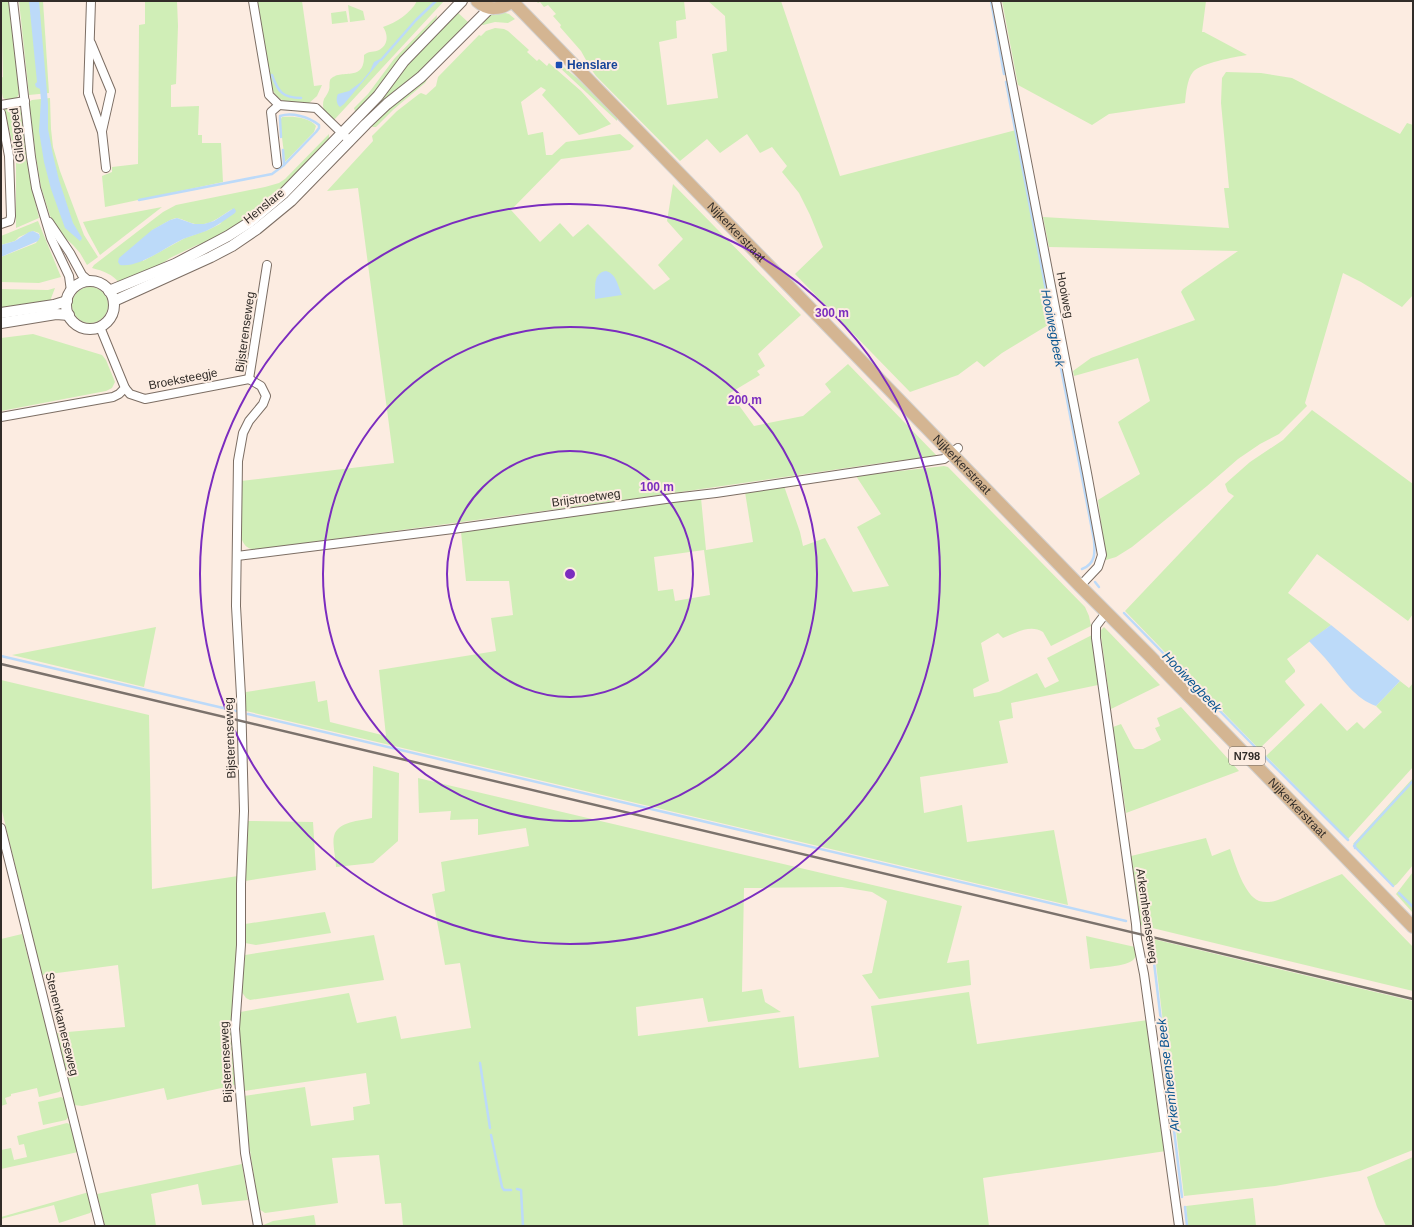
<svg xmlns="http://www.w3.org/2000/svg" width="1414" height="1227" font-family="Arial,sans-serif">
<style>
.green{fill:#d0eeb7;fill-rule:evenodd}
.water{fill:#bcdaf9}
.lines{fill:none;stroke-linecap:round;stroke-linejoin:round}
.stream{stroke:#bcdaf9;stroke-width:2.5}
.minor-casing{stroke:#7c6e64;stroke-width:10}
.tertiary-casing{stroke:#7c6e64;stroke-width:12}
.primary-casing{stroke:#d2d1d0;stroke-width:14}
.minor{stroke:#fff;stroke-width:8}
.tertiary{stroke:#fff;stroke-width:10}
.primary{stroke:#d4b592;stroke-width:12}
.rail{stroke:#7b726c;stroke-width:2.5}
.ring{fill:none;stroke:#7b2cbf;stroke-width:2}
.transit-dot{fill:#1a4fb4;stroke:#fcece1;stroke-width:1.5}
.labels{text-anchor:middle;dominant-baseline:central;stroke-width:4;stroke-linejoin:round;paint-order:stroke}
.shield{fill:#fcece1;stroke:#6e6660;stroke-width:1}
.shield-label{font-size:11px;font-weight:bold;fill:#312c28}
.transit-label{font-size:12px;font-weight:bold;fill:#164399;stroke:#fcece1;text-anchor:start}
.street-label{font-size:12px;fill:#312c28;stroke:#fcece1}
.water-label{font-size:13px;font-style:italic;fill:#085490;stroke:#fcece1}
.centre{fill:#7b2cbf;stroke:#fcece1;stroke-width:2}
.ring-label{font-size:12px;text-anchor:middle;font-weight:bold;fill:#7b2cbf;stroke:#fcece1;stroke-width:4;stroke-linejoin:round;paint-order:stroke}
</style>
<rect width="100%" height="100%" fill="#fcece1"/>
<g class="green">
<path d="M1,1H10L19,94L16,99L7,100L3,98L2,93L1,78L3,77Z"/>
<path d="M19,1H43L49,93L29,95Z"/>
<path d="M145,1H177L178,26L176,84L171,85V107L199,106L198,135H202V143H221L223,182L105,207L102,176L112,172V167L138,164L139,25L145,24Z"/>
<path d="M255,1H302L314,86L322,85L317,96L308,104C292,103 279,105 271,87Z"/>
<path d="M417,1H444L334,120C325,118 321,107 324,99C326,96 328,93 329,90C330,87 329,84 330,80C340,67 365,84 364,55C370,50 374,53 379,50C389,45 388,34 383,27C397,22 410,14 417,1Z"/>
<path d="M536,1H684L686,19L676,21L677,38L659,42L667,105L718,98L712,54L727,51L725,16L708,1H781L840,176L1016,130L1053,322L1002,353L984,367L977,361L958,375L910,392L795,274L823,247L810,215L799,193L782,172L787,166L772,147L760,153L747,134L720,153L707,139L680,161L596,76L591,69L581,51L560,27L561,25L553,16L556,14L548,5L544,7L540,2L538,3Z"/>
<path d="M1002,1H1206L1202,32H1204L1247,55C1234,57 1201,63 1193,72C1187,79 1186,94 1185,103L1109,114L1092,125L1018,85Z"/>
<path d="M348,5L363,11L365,20L350,22Z"/>
<path d="M346,11L348,22L332,24L331,13Z"/>
<path d="M456,11L469,23L438,56L365,121L361,117L393,79Z"/>
<path d="M502,12L509,14L515,19L508,23L495,22L483,25L478,23L491,13Z"/>
<path d="M437,15L436,22L357,114L355,111L354,108L368,94L394,59Z"/>
<path d="M495,28L504,29L508,31L529,50L527,52L537,61L539,59L547,66L549,63L581,91L611,124L595,131L579,135L542,95L546,90L541,87L521,102L528,135L543,132L546,155H552L566,142L620,134L634,146L630,150L561,159L511,210L540,242L560,223L573,237L588,224L654,290L670,279L658,265L683,239L667,221L673,184L801,315L758,354L765,366L757,371L760,375L730,393L754,426L803,416L831,392L825,384L848,364L937,456L881,463L625,500L260,549C251,550 246,549 242,540L241,481L394,463L358,188L327,191L373,141L372,136L397,111L419,94L421,93L426,95L436,86L438,77L479,35L481,36L486,31Z"/>
<path d="M559,63L578,79L617,118V121L558,66Z"/>
<path d="M1226,72L1261,73L1292,78L1400,134L1407,123L1413,125V295L1402,307L1361,282L1343,273L1305,403L1307,406L1279,434L1260,444L1238,459L1207,486L1132,547L1116,557L1106,560L1098,500L1140,474L1118,422L1150,401L1138,358L1074,376L1073,371L1091,358L1195,320L1181,292L1183,289L1238,251L1049,247L1043,217L1229,228L1224,188H1229L1221,103L1222,78Z"/>
<path d="M428,74V78L425,83L394,109L376,127H373L369,125Z"/>
<path d="M50,98L51,129L53,147L60,171L84,235L98,257L87,265L80,253L73,245L62,235L50,216L41,187L36,157L29,102L32,100Z"/>
<path d="M17,106L21,110L32,188L39,218L16,228V157L6,117L4,111L5,108Z"/>
<path d="M282,117C293,116 309,117 316,126L314,132L285,162L280,121Z"/>
<path d="M329,134V139L320,152L255,214L217,239L197,245L170,258L153,270L120,284C113,274 103,271 92,268L94,265L163,212L176,205L265,187L279,183L285,179ZM232,209L220,224L208,230L185,238L143,261L152,230C158,228 171,218 177,218C183,219 189,223 195,224C209,227 221,216 232,209Z"/>
<path d="M162,207L100,255L88,233L83,222Z"/>
<path d="M38,221L61,277L39,283L1,282V257L36,243L40,237L39,233L33,231L19,237L15,241L1,245V236Z"/>
<circle cx="90" cy="305" r="18"/>
<path d="M55,288L50,301L1,308V289L48,290Z"/>
<path d="M33,334L102,355L106,360L115,382L112,388L106,391L1,411V338Z"/>
<path d="M1312,410L1413,484V614L1408,621L1317,554L1288,593L1331,625L1287,659L1295,670V672L1285,681L1286,683L1305,705L1259,749L1125,611L1234,496L1228,492L1225,484L1250,462L1283,440Z"/>
<path d="M944,466L948,467L1085,607L1089,616L1091,626L1051,646L1043,632C1030,624 1016,633 1003,638L998,633L981,643L989,681L973,689L974,697L999,692L1037,673L1045,688L1059,681L1047,658L1092,635L1098,685L1011,703L1013,718L999,721L1008,763L920,777L924,813L962,805L967,842L1054,830L1068,905L246,711V692L315,681L318,702L327,700L330,722L386,736L379,670L496,651L491,618L513,615L509,581H466L461,532L701,498L706,550L753,542L745,492L784,486L800,532L803,546L825,538L853,592L889,586L857,527L881,514L856,476ZM704,550L710,595L675,601L673,589L658,591L654,557Z"/>
<path d="M156,627L144,687L12,655Z"/>
<path d="M1104,627L1160,685L1111,709L1101,636V630Z"/>
<path d="M1,680L149,715L152,889L238,876L239,950L231,1026L232,1048L235,1085L167,1100L164,1088L82,1106L74,1105L56,1033L125,1027L118,965L42,975L1,807Z"/>
<path d="M1400,681L1409,688L1413,683V767L1348,839L1266,756L1321,703L1347,731L1357,722L1364,729L1382,712L1376,706Z"/>
<path d="M1181,707L1239,771L1126,813L1113,727L1121,724L1133,747L1135,749H1143L1161,740L1155,728L1160,726L1157,718Z"/>
<path d="M373,766L399,773L398,841L373,863L336,867C336,859 332,843 334,836C338,821 360,821 372,818Z"/>
<path d="M418,778L962,906L947,963L969,960L971,985L879,999L862,975L872,973L887,901L872,892L842,887L744,888L742,992L762,989L765,1002L781,1012L708,1022L703,998L636,1007L638,1036L794,1016L799,1068L879,1057L871,1006L969,992L977,1044L1148,1020L1166,1151L983,1178L989,1226H403L401,1203L385,1204L379,1155L332,1158L338,1203L265,1213L259,1209L249,1144L244,1096L305,1087L311,1126L354,1120L353,1107L370,1104L366,1073L244,1091L240,1048V1012L349,993L357,1023L396,1016L401,1039L471,1028L460,963L445,965L432,894L445,891L441,862L529,846L526,828L478,835V819L450,820L451,811L419,813Z"/>
<path d="M1413,778V865L1397,884L1394,886L1353,844Z"/>
<path d="M248,821L313,822L316,870L245,881Z"/>
<path d="M1206,838L1212,856L1230,849C1235,863 1244,895 1259,901C1266,903 1272,902 1278,900L1342,874L1413,947V991L1140,925L1131,856Z"/>
<path d="M1413,872V913L1396,894Z"/>
<path d="M325,912L331,933L256,945L245,943V924Z"/>
<path d="M22,934L62,1089L59,1092L39,1097L37,1088L11,1094V1096L5,1098L7,1104L1,1106V939Z"/>
<path d="M374,935L384,980L250,1000L246,998L241,991L245,955Z"/>
<path d="M1086,936L1135,947C1136,951 1137,956 1134,959C1127,967 1100,967 1090,969Z"/>
<path d="M1153,939L1413,1001V1150L1360,1171L1275,1186L1184,1196Z"/>
<path d="M61,1097L65,1099L69,1116L66,1120L43,1125L38,1102Z"/>
<path d="M67,1123L71,1125L78,1152L1,1169V1150L11,1148L14,1160L27,1157L24,1144L19,1145L17,1136Z"/>
<path d="M1413,1157V1226H1386L1377,1207L1367,1177Z"/>
<path d="M242,1164L248,1200L202,1205L198,1184L151,1194L156,1226H105L97,1194Z"/>
<path d="M89,1192L92,1210L90,1213L59,1223L54,1205L1,1219V1217Z"/>
<path d="M1253,1198L1256,1226H1188L1186,1206Z"/>
<path d="M314,1215L316,1226H261L273,1221Z"/>
</g>
<g class="water">
<path d="M29,1H39L48,104V129L53,155L59,180L73,223L82,238L81,240L80,241L65,228L51,189L44,162L39,131L41,100L40,89L36,87L35,84L37,82Z"/>
<path d="M380,59L381,60L344,104L340,107C336,104 336,98 338,94L349,91L361,82L370,71L374,62Z"/>
<path d="M234,208L236,211L235,213C226,219 217,226 206,231C199,234 190,236 183,239C166,247 139,268 120,265L118,262L119,258L152,230L170,220L177,218L194,224H204L214,221Z"/>
<path d="M33,231L39,234L40,237L38,241L1,257V245L15,241L29,232Z"/>
<path d="M606,271C617,274 618,287 622,295L595,299C596,288 592,273 606,271Z"/>
<path d="M1331,625L1400,681L1376,706C1356,699 1343,680 1330,664C1324,656 1316,649 1309,641Z"/>
</g>
<g class="lines">
<g class="stream">
<path d="M991,1L1004,74"/>
<path d="M381,60L416,20L436,1"/>
<path d="M272,75C278,92 283,98 301,98"/>
<path d="M1006,82L1094,540C1095,552 1096,564 1082,569"/>
<path d="M283,150L284,165"/>
<path d="M139,200L272,174L284,165L316,132L319,128V125C309,117 292,112 280,116V119L281,137"/>
<path d="M1095,582L1099,587"/>
<path d="M1124,613L1259,751"/>
<path d="M1,656L236,711"/>
<path d="M248,714L1126,921"/>
<path d="M1264,756L1348,840"/>
<path d="M1354,846L1393,886"/>
<path d="M1355,848V844L1413,781"/>
<path d="M1399,893L1413,907"/>
<path d="M1144,926L1151,928V929"/>
<path d="M1153,954L1182,1197"/>
<path d="M480,1063L490,1128"/>
<path d="M491,1135L502,1187L504,1190H511"/>
<path d="M517,1189L521,1190L523,1226"/>
<path d="M1185,1207L1187,1226"/>
</g>
<g class="minor-casing">
<g id="minor">
<path d="M13,1L31,157L36,188L51,238L69,276L71,291"/>
<path d="M91,1L88,93L102,132L106,168"/>
<path d="M253,1L269,95L279,105L316,108L350,141"/>
<path d="M996,1L1087,473L1102,555L1098,567L1080,586"/>
<path d="M91,43L111,91L102,131"/>
<path d="M1,105L25,101"/>
<path d="M1,113L9,156L11,216L10,221L1,224"/>
<path d="M277,164L271,112L279,105"/>
<path d="M49,222L70,253L82,275L89,281"/>
<path d="M249,379L261,386L266,396L263,404L249,421L243,433L238,461L236,606L241,696L244,811L241,884V945L235,1029L245,1153L258,1226"/>
<path d="M249,379L267,265"/>
<path d="M125,388L130,394L145,399L249,379"/>
<path d="M1,417L113,397L119,394L125,388L100,327"/>
<path d="M237,556L453,529L673,498L716,493L944,459L958,448"/>
<path d="M1106,613L1096,626V638L1136,924L1137,939L1144,974L1179,1226"/>
<path d="M1,828L100,1226"/>
</g>
</g>
<g class="tertiary-casing">
<g id="tertiary">
<circle cx="90" cy="305" r="24"/>
<path d="M109,291L175,264L228,236L250,222L283,194L378,96L404,61L462,1"/>
<path d="M114,301L211,257L232,246L257,229L291,201L366,124L387,104L421,77L490,8"/>
<path d="M1,313L54,305L67,301"/>
<path d="M1,323L56,314L69,315"/>
</g>
</g>
<g class="primary-casing">
<g id="primary">
<path d="M477,1C488,11 501,10 512,1"/>
<path id="s1" d="M512,1L1080,586L1148,654L1413,927"/>
</g>
</g>
<use href="#minor" class="minor"/>
<use href="#tertiary" class="tertiary"/>
<use href="#primary" class="primary"/>
<path class="rail" d="M1,664L1413,999"/>
</g>
<g class="ring">
<circle cx="570" cy="574" r="123"/>
<circle cx="570" cy="574" r="247"/>
<circle cx="570" cy="574" r="370"/>
</g>
<rect class="transit-dot" x="555" y="61" width="8" height="8" rx="2"/>
<g class="labels">
<rect class="shield" x="1229" y="747" width="36" height="18" rx="3"/>
<g class="shield-label">
<text x="1247" y="756">N798</text>
</g>
<g class="transit-label">
<text x="567" y="65">Henslare</text>
</g>
<g class="street-label">
<text transform="translate(17 135) rotate(-97)">Gildegoed</text>
<text transform="translate(264 206) rotate(-39)">Henslare</text>
<text stroke="none"><textPath href="#s1" startOffset="322">Nijkerkerstraat</textPath></text>
<text transform="translate(1065 295) rotate(79)">Hooiweg</text>
<text transform="translate(245 332) rotate(-82)">Bijsterenseweg</text>
<text transform="translate(183 379) rotate(-11)">Broeksteegje</text>
<text stroke="none"><textPath href="#s1" startOffset="646">Nijkerkerstraat</textPath></text>
<text transform="translate(586 498) rotate(-8)">Brijstroetweg</text>
<text transform="translate(230 738) rotate(-92)">Bijsterenseweg</text>
<text stroke="none"><textPath href="#s1" startOffset="1126">Nijkerkerstraat</textPath></text>
<text transform="translate(1147 916) rotate(82)">Arkemheenseweg</text>
<text transform="translate(62 1024) rotate(76)">Stenenkamerseweg</text>
<text transform="translate(226 1062) rotate(-93)">Bijsterenseweg</text>
</g>
<g class="water-label">
<text transform="translate(1053 328) rotate(79)">Hooiwegbeek</text>
<text transform="translate(1192 682) rotate(46)">Hooiwegbeek</text>
<text transform="translate(1168 1075) rotate(-97)">Arkemheense Beek</text>
</g>
</g>
<circle cx="570" cy="574" r="6" class="centre"/>
<g class="ring-label">
<text x="832" y="317">300 m</text>
<text x="745" y="404">200 m</text>
<text x="657" y="491">100 m</text>
</g>
<rect width="1414" height="1227" fill="none" stroke="#312c28" stroke-width="4"/>
</svg>
